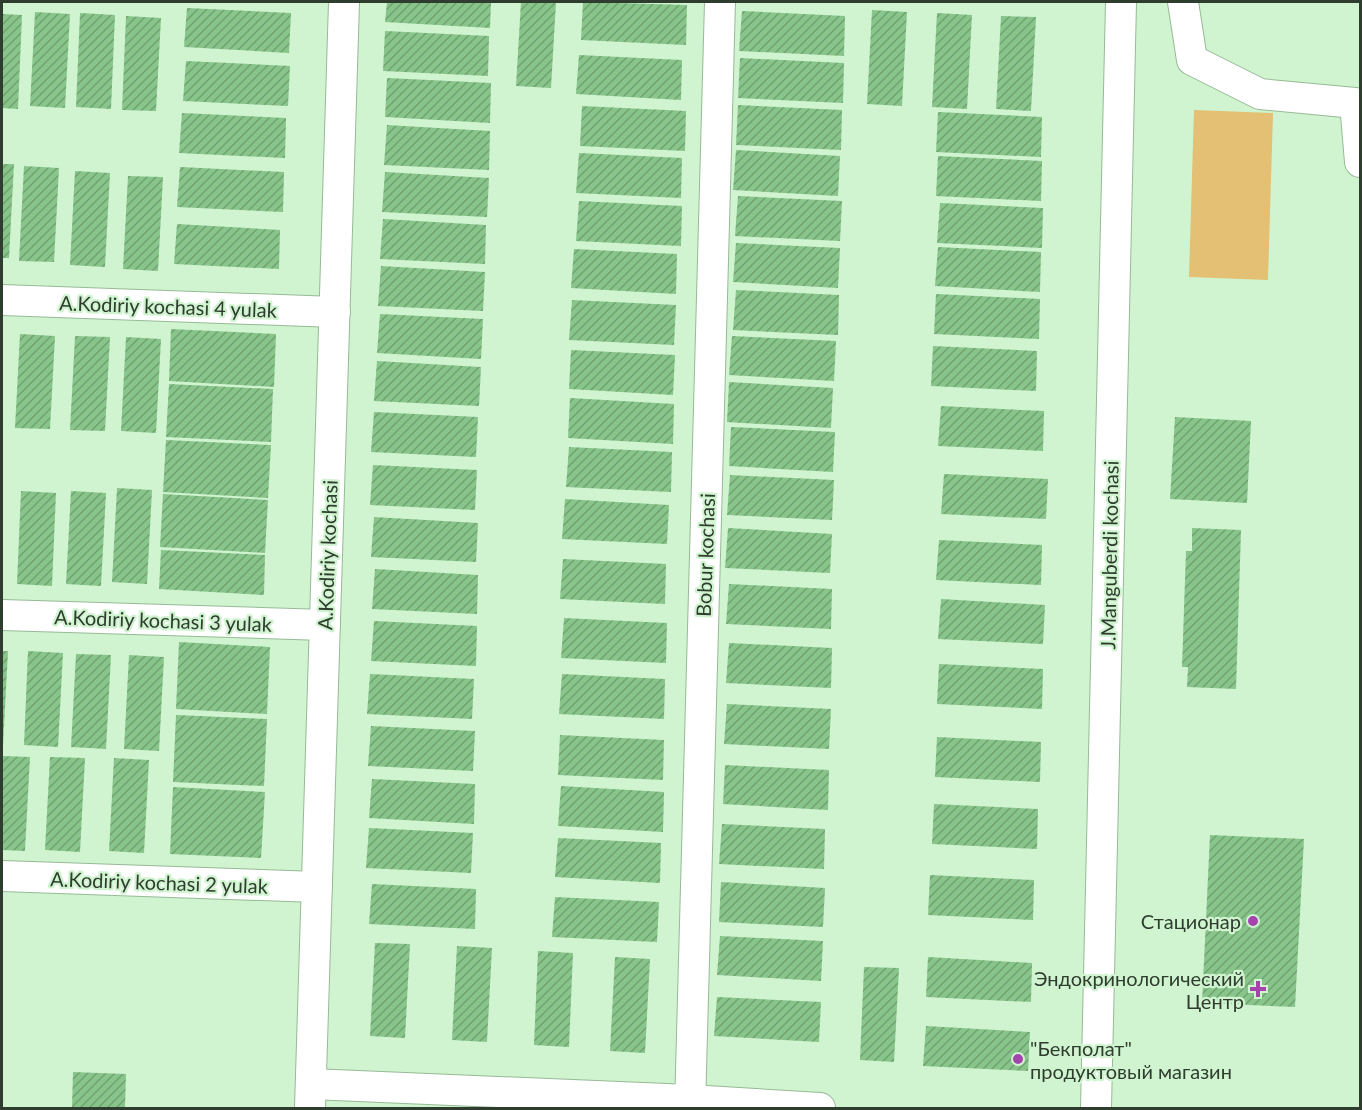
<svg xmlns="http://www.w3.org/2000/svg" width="1362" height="1110" font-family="Lato,sans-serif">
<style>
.pitch{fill:#e3c073}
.building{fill:url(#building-hatch)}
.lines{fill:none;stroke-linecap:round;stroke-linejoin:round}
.street-casing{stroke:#97b997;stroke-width:32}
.street{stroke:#fff;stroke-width:30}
.poi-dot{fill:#a544ac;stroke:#d0f4d0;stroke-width:2}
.labels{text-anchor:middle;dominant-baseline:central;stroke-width:4.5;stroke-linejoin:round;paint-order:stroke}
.street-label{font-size:20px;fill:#2f3d2f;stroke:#d0f4d0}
.poi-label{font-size:20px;fill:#2f3d2f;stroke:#d0f4d0;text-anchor:end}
</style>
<defs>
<pattern id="building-hatch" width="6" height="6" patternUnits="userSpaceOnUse" patternTransform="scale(1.5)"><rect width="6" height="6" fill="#88c58a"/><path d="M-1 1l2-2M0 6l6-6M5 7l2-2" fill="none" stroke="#70a171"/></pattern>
</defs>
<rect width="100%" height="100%" fill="#d0f4d0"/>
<path class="pitch" d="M1194,110L1273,113L1268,280L1189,277Z"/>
<g class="building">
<path d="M387,2H491L490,28L385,22Z"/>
<path d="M521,2H556L551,88L516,86Z"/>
<path d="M583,2L687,5L686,45L581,40Z"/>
<path d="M187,8L291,13L289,53L184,47Z"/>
<path d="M872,10L907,12L902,106L867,104Z"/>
<path d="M742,11L845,16L844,56L739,51Z"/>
<path d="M35,12L70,14L65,108L30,106Z"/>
<path d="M80,13L115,15L111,109L76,107Z"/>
<path d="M937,13L972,15L967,109L932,107Z"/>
<path d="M2,14L22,15L18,109L2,108Z"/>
<path d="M126,16L161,18L156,111L122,110Z"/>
<path d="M1001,16L1036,17L1031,111L996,109Z"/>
<path d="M385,31L489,36L488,76L383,71Z"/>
<path d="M579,55L682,60L681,100L576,94Z"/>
<path d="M740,58L844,63L843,103L738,98Z"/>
<path d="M186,61L290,66L288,106L183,101Z"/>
<path d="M387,78L491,83L490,123L385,117Z"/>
<path d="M738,105L842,110L841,150L736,145Z"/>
<path d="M582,106L686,111L685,151L580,146Z"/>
<path d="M938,112L1042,117L1041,157L936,152Z"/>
<path d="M182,113L286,118L285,158L179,153Z"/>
<path d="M387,125L490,131L489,170L384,165Z"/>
<path d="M736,150L840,156L838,196L733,190Z"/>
<path d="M579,153L682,158L681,198L576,193Z"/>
<path d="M938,156L1042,161L1041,201L936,196Z"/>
<path d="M2,164H14L9,258H2Z"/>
<path d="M24,166L59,168L54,262L19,261Z"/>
<path d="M180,167L284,172L283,212L177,207Z"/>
<path d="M75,171L110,173L105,267L70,265Z"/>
<path d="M385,172L489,178L487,217L382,212Z"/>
<path d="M128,176L163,177L158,271L123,269Z"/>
<path d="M738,196L842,201L840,241L735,236Z"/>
<path d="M579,201L682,206L681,246L576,241Z"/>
<path d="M940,203L1043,208L1042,248L937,243Z"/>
<path d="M383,219L486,225L485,264L380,259Z"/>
<path d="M177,224L280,230L279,269L174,264Z"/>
<path d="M736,243L840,248L838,288L733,282Z"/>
<path d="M938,247L1041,252L1040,292L935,286Z"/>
<path d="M574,249L677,254L676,294L571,288Z"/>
<path d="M381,266L485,272L483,311L378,306Z"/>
<path d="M736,290L839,295L838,335L733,330Z"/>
<path d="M936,294L1040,299L1039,339L934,334Z"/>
<path d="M572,300L676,305L674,345L569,340Z"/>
<path d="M380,314L483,319L481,359L377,353Z"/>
<path d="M171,329L276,334L274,387L169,381Z"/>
<path d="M20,334L55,336L50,429L15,428Z"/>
<path d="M75,336L110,337L105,431L70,430Z"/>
<path d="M732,336L836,341L834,381L729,375Z"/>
<path d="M126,337L161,339L156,433L121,431Z"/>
<path d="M933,346L1037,351L1036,391L931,386Z"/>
<path d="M571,350L675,355L673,395L569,389Z"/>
<path d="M377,361L481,367L479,406L374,401Z"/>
<path d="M729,382L833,388L831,428L727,422Z"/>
<path d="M169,384L273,389L271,442L166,437Z"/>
<path d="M570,398L674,404L673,444L568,438Z"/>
<path d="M941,406L1044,411L1043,451L938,446Z"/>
<path d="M374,412L478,417L476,457L371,452Z"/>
<path d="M1175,417L1251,421L1247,503L1170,499Z"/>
<path d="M731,427L835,432L833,472L729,466Z"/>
<path d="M166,440L271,445L268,498L163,492Z"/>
<path d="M569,447L672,452L671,492L566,487Z"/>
<path d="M373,465L477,470L475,510L370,505Z"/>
<path d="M944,474L1048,479L1046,519L941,514Z"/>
<path d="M730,475L834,480L832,520L727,515Z"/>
<path d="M117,488L152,490L147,584L112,582Z"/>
<path d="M21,491L56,493L52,586L17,584Z"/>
<path d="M71,491L106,493L101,586L66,584Z"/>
<path d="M163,494L268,500L265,553L160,547Z"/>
<path d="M565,499L669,505L667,544L562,539Z"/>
<path d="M374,517L478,523L476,562L371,557Z"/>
<path d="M728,528L832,534L830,573L725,568Z"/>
<path d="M1192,528L1241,530L1236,689L1187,687L1188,667H1182L1186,551H1192Z"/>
<path d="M939,540L1042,545L1041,585L936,580Z"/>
<path d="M161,550L265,555L264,595L159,589Z"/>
<path d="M563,559L666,564L665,604L560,599Z"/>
<path d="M375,569L478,575L477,614L372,609Z"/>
<path d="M729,584L832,589L831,629L726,624Z"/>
<path d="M941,599L1045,605L1043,644L938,639Z"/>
<path d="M564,618L667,623L666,663L561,658Z"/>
<path d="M374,621L477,626L476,666L371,661Z"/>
<path d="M179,642L270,647L267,714L176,709Z"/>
<path d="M729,643L832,648L831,688L726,683Z"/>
<path d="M2,651H8L3,746H2Z"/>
<path d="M28,651L63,653L58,747L24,745Z"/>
<path d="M76,654L111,655L106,749L71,747Z"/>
<path d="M129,655L164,657L159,751L124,749Z"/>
<path d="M939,664L1043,669L1042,709L937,704Z"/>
<path d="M370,674L474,679L472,719L367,714Z"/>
<path d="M562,674L665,679L664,719L559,714Z"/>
<path d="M727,704L831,709L829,749L724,744Z"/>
<path d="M176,715L267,719L264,786L173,782Z"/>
<path d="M371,726L475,731L473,771L368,766Z"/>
<path d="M560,735L664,740L663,780L558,775Z"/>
<path d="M937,737L1041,742L1040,782L935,777Z"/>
<path d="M2,756L30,757L25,851L2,850Z"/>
<path d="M50,757L85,758L80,852L45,850Z"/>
<path d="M114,758L149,760L144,853L109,851Z"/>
<path d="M725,765L829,770L828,810L723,804Z"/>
<path d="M372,779L475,784L474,824L369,818Z"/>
<path d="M561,786L664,792L663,832L558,826Z"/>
<path d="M173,787L265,792L261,858L170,854Z"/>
<path d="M934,804L1038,809L1037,849L932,844Z"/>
<path d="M722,824L825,829L824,869L719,864Z"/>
<path d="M369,828L473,833L471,873L366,868Z"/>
<path d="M1210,835L1304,839L1295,1007L1202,1003Z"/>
<path d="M558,838L661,843L660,883L555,877Z"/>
<path d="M930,875L1034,880L1033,920L928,915Z"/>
<path d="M721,882L825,888L823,927L719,922Z"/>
<path d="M372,884L476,889L475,929L369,924Z"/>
<path d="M555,897L659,902L657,942L552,937Z"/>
<path d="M720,936L823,941L821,981L717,975Z"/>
<path d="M375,943L410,944L405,1038L370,1036Z"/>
<path d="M457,946L492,948L487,1042L452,1040Z"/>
<path d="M538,951L573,953L569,1047L534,1045Z"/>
<path d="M615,957L650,959L645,1053L610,1051Z"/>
<path d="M928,957L1032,963L1031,1002L926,997Z"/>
<path d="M864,967L899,968L894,1062L860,1060Z"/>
<path d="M717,997L821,1002L819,1042L714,1036Z"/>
<path d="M926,1026L1030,1032L1028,1071L923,1066Z"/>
<path d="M73,1072L126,1074L125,1108H72Z"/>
</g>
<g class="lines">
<g class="street-casing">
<g id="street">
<path d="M1183,2L1192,60L1260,94L1355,103L1360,162"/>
<path d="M2,300L335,312"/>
<path d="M2,615L325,625"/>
<path d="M2,876L317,887"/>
<path d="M311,1084L690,1100L820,1108"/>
<path d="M310,1108L344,2"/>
<path d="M690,1108L720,2"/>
<path d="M1096,1108L1121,2"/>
</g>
</g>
<use href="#street" class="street"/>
</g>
<g class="poi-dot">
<circle cx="1253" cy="921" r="6"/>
<path d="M1255 980h6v6h6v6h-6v6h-6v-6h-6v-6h6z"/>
<circle cx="1018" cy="1059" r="6"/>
</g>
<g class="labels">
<g class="street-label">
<text transform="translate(168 306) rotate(2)">A.Kodiriy kochasi 4 yulak</text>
<text transform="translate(327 555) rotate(-88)">A.Kodiriy kochasi</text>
<text transform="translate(705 555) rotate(-88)">Bobur kochasi</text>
<text transform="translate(1109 555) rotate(-89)">J.Manguberdi kochasi</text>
<text transform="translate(163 620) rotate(2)">A.Kodiriy kochasi 3 yulak</text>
<text transform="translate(159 882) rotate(2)">A.Kodiriy kochasi 2 yulak</text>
</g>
<g class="poi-label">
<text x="1241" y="921">Стационар</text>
<text x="1244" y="978">Эндокринологический<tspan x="1244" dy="23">Центр</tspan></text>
<text x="1030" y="1048" text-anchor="start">"Бекполат"<tspan x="1030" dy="23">продуктовый магазин</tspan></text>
</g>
</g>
<rect width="1362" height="1110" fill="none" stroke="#2f3d2f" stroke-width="6"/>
</svg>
